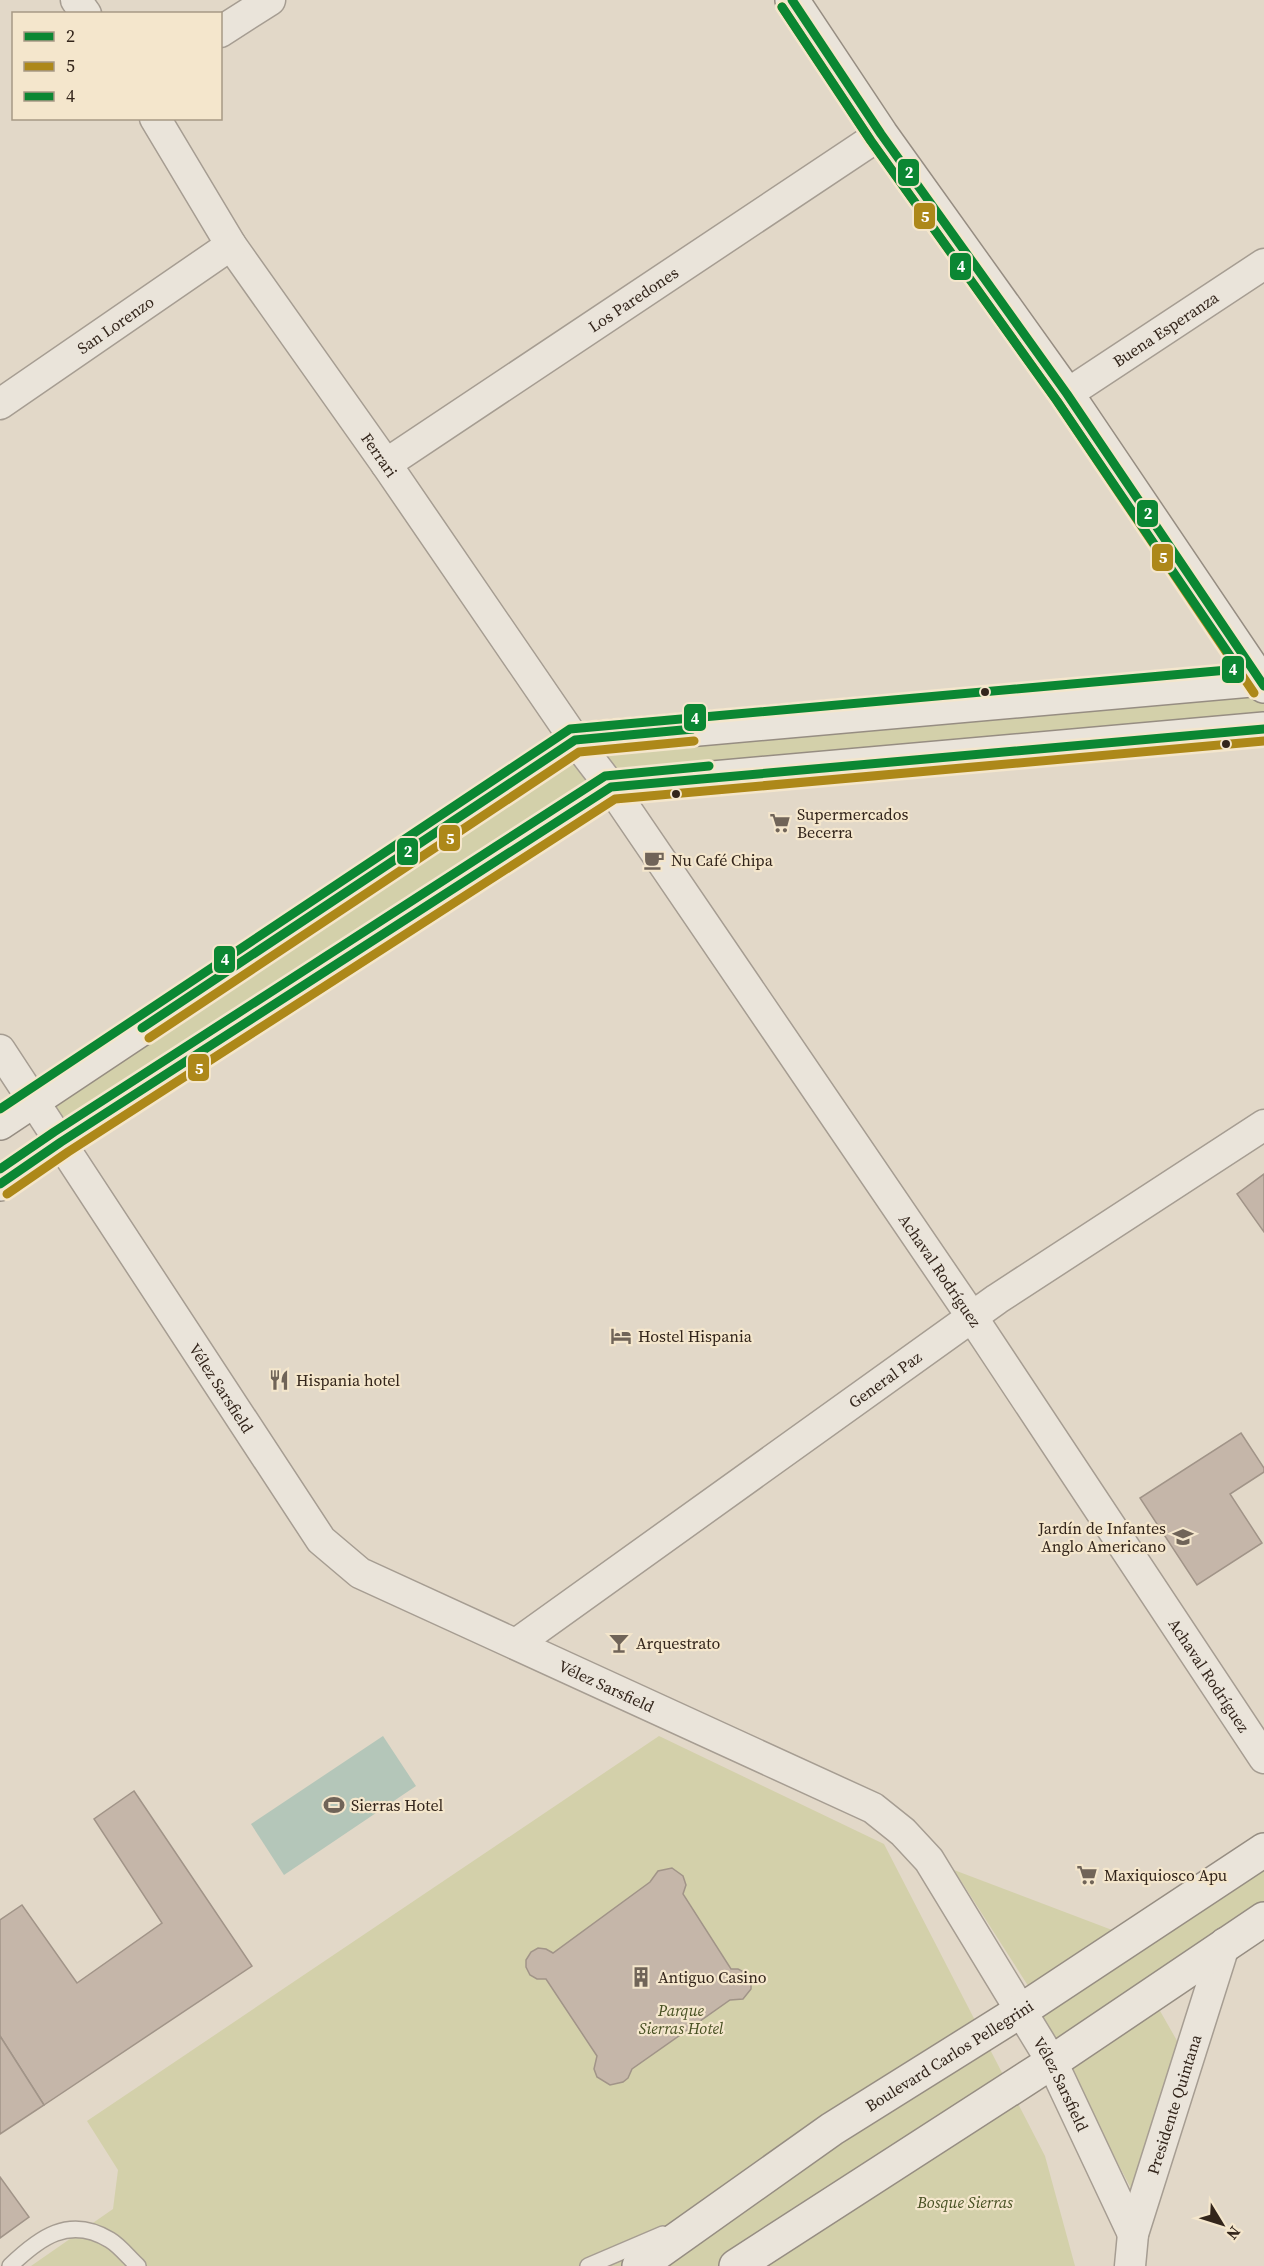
<svg xmlns="http://www.w3.org/2000/svg" width="1264" height="2266" font-family="'Source Serif 4',serif">
<style>
.green{fill:#d3d0aa}
.water{fill:#b4c6b9}
.building{fill:#c5b6a9;stroke:#a19488;stroke-width:1.5}
.lines{fill:none;stroke-linecap:round;stroke-linejoin:round}
.lane-casing{stroke:#a69d92;stroke-width:18}
.street-casing{stroke:#a69d92;stroke-width:33}
.secondary-casing{stroke:#968d82;stroke-width:36}
.lane{stroke:#eae4da;stroke-width:15}
.street{stroke:#eae4da;stroke-width:30}
.secondary{stroke:#eae4da;stroke-width:33}
.bus-1-casing{stroke:#f4e6cc;stroke-width:14}
.bus-2-casing{stroke:#f4e6cc;stroke-width:14}
.bus-3-casing{stroke:#f4e6cc;stroke-width:14}
.bus-1{stroke:#0b8733;stroke-width:9}
.bus-2{stroke:#ad8819;stroke-width:9}
.bus-3{stroke:#0b8733;stroke-width:9}
.bus-dot{fill:#33251b;stroke:#f4e6cc;stroke-width:2}
.labels{text-anchor:middle;dominant-baseline:central;stroke-width:4.5;stroke-linejoin:round;paint-order:stroke}
.street-label{font-size:16px;fill:#33251b;stroke:#f4e6cc}
.poi-label{font-size:16px;fill:#33251b;stroke:#f4e6cc;text-anchor:start}
.park-label{font-size:16px;font-style:italic;fill:#475022;stroke:#f4e6cc}
.line-badge{stroke:#f4e6cc;stroke-width:2}
.badge-label{font-size:16px;text-anchor:middle;font-weight:bold;fill:#fff}
</style>
<rect width="100%" height="100%" fill="#e2d8c8"/>
<g class="green">
<path d="M1264,679V729L611,787L61,1142L33,1100L575,740Z"/>
<path d="M659,1736L884,1844L1045,2156L1075,2266H31L113,2209L118,2170L87,2121Z"/>
<path d="M1264,1856V1902L1143,1981L1180,2046L1134,2194L1036,2008Z"/>
<path d="M954,1870L1120,1933L1032,1992Z"/>
</g>
<path class="water" d="M383,1736L416,1786L284,1875L251,1824Z"/>
<g class="building">
<path d="M1264,1174V1232L1237,1194Z"/>
<path d="M1241,1433L1264,1468V1472L1230,1494L1262,1543L1197,1585L1140,1498Z"/>
<path d="M134,1791L252,1966L44,2105L0,2036V1920L22,1905L77,1983L162,1923L94,1819Z"/>
<path d="M672,1868L683,1876L686,1885L683,1894L731,1969H738L748,1974L751,1980V1989L743,1999L730,2000L632,2069L628,2078L623,2082L610,2085L597,2077L594,2069L597,2056L546,1979H537L530,1975L526,1967V1960L531,1952L538,1948L546,1949L553,1953L650,1882L658,1871Z"/>
<path d="M0,2036L44,2105L0,2134Z"/>
<path d="M0,2177L29,2217L0,2238Z"/>
</g>
<g class="lines">
<g class="lane-casing">
<g id="lane">
<path d="M10,2266C39,2238 69,2215 110,2240C120,2246 129,2258 138,2266"/>
<path d="M588,2266L663,2234"/>
</g>
</g>
<g class="street-casing">
<g id="street">
<path d="M76,0L86,14"/>
<path d="M220,32L270,0"/>
<path id="s1" d="M155,118L231,245L386,464L575,740L611,787L972,1317L1264,1758"/>
<path id="s2" d="M1067,394L1264,264"/>
<path id="s3" d="M0,404L231,245"/>
<path id="s4" d="M386,464L881,134"/>
<path id="s5" d="M0,1050L321,1540L360,1573L873,1808L903,1832L929,1860L1052,2062L1133,2234"/>
<path id="s6" d="M516,1644L997,1299L1264,1125"/>
<path id="s7" d="M1130,2266L1133,2234L1225,1943"/>
</g>
</g>
<g class="secondary-casing">
<g id="secondary">
<path d="M792,0L881,134L1067,394L1264,686"/>
<path d="M0,1123L575,740L1264,679"/>
<path d="M0,1184L61,1142L611,787L1264,729"/>
<path id="s8" d="M639,2266L832,2129L1022,2010L1264,1850"/>
<path d="M736,2266L1052,2062L1264,1919"/>
</g>
</g>
<use href="#lane" class="lane"/>
<use href="#street" class="street"/>
<use href="#secondary" class="secondary"/>
<g class="bus-1-casing">
<g id="bus-1">
<path d="M792,0L881,134L1067,394L1264,686"/>
<path d="M142,1028L575,740L693,729"/>
<path d="M0,1184L61,1142L611,787L1264,729"/>
</g>
</g>
<g class="bus-2-casing">
<g id="bus-2">
<path d="M782,7L871,141L1057,401L1254,693"/>
<path d="M149,1038L579,752L694,741"/>
<path d="M7,1194L68,1152L615,799L1264,741"/>
</g>
</g>
<g class="bus-3-casing">
<g id="bus-3">
<path d="M0,1109L570,729L1239,669L1057,401L871,141L782,7"/>
<path d="M0,1169L54,1132L605,776L709,766"/>
</g>
</g>
<use href="#bus-1" class="bus-1"/>
<use href="#bus-2" class="bus-2"/>
<use href="#bus-3" class="bus-3"/>
</g>
<defs>
<g id="supermarket-bare" transform="scale(1.62)"><path d="M-6-5.5h2.5l.6 2H6L4.5 2H-2.5L-4.4-4H-6ZM-1.5 3.2a1.3 1.3 0 1 0 .1 0ZM3 3.2a1.3 1.3 0 1 0 .1 0Z" fill="#706458" stroke="#f4e6cc" stroke-width="2.5" paint-order="stroke"/></g>
<g id="cafe-bare" transform="scale(1.62)"><path d="M-5.5-4.5H6V0H3Q3 3.5 0 3.5H-2.5Q-5.5 3.5-5.5 0ZM3-3.2v2h1.7v-2ZM-6 4.5H4V6H-6Z" fill="#706458" stroke="#f4e6cc" stroke-width="2.5" paint-order="stroke"/></g>
<g id="hotel-bare" transform="scale(1.62)"><path d="M-6-4.5h1.5V1H6V5H4.5V3h-9V5H-6ZM-4 0a1.8 1.8 0 1 1 3.6 0ZM.5 0V-2.5h3Q6-2.5 6 0Z" fill="#706458" stroke="#f4e6cc" stroke-width="2.5" paint-order="stroke"/></g>
<g id="restaurant-bare" transform="scale(1.62)"><path d="M-5-6h1v4h1v-4h1v4h1v-4h1v5L-1.5 .5V6h-2V.5L-5-1ZM5-6V6H3V1.5H1.5Q1.5-4 5-6Z" fill="#706458" stroke="#f4e6cc" stroke-width="2.5" paint-order="stroke"/></g>
<g id="school-bare" transform="scale(1.62)"><path d="M0-5L7-2L0 1L-7-2ZM-4 1L0 2.5L4 1V4Q0 6-4 4Z" fill="#706458" stroke="#f4e6cc" stroke-width="2.5" paint-order="stroke"/></g>
<g id="bar-bare" transform="scale(1.62)"><path d="M-6-5H6L.8 .8V4.5H3.5V6h-7V4.5H-.8V.8Z" fill="#706458" stroke="#f4e6cc" stroke-width="2.5" paint-order="stroke"/></g>
<g id="stadium-bare" transform="scale(1.62)"><path d="M0-5a6.5 5 0 1 0 0 10a6.5 5 0 1 0 0-10ZM-3.5-1.8h7v3.6h-7Z" fill="#706458" stroke="#f4e6cc" stroke-width="2.5" paint-order="stroke"/></g>
<g id="building-bare" transform="scale(1.62)"><path d="M-4-6H4V6H1V3H-1V6H-4ZM-2.5-4.3h1.7v1.8h-1.7ZM.8-4.3h1.7v1.8H.8ZM-2.5-1h1.7V.8h-1.7ZM.8-1h1.7V.8H.8Z" fill="#706458" stroke="#f4e6cc" stroke-width="2.5" paint-order="stroke"/></g>
</defs>
<g fill-rule="evenodd">
<use href="#supermarket-bare" x="780" y="823"/>
<use href="#cafe-bare" x="654" y="860"/>
<use href="#hotel-bare" x="621" y="1336"/>
<use href="#restaurant-bare" x="279" y="1380"/>
<use href="#school-bare" x="1183" y="1537"/>
<use href="#bar-bare" x="619" y="1643"/>
<use href="#stadium-bare" x="334" y="1805"/>
<use href="#supermarket-bare" x="1087" y="1875"/>
<use href="#building-bare" x="641" y="1977"/>
</g>
<g class="bus-dot">
<circle cx="985" cy="692" r="5"/>
<circle cx="1226" cy="744" r="5"/>
<circle cx="676" cy="794" r="5"/>
</g>
<g class="labels">
<g class="street-label">
<text stroke="none"><textPath href="#s4" startOffset="297">Los Paredones</textPath></text>
<text stroke="none"><textPath href="#s3" startOffset="140">San Lorenzo</textPath></text>
<text stroke="none"><textPath href="#s2" startOffset="118">Buena Esperanza</textPath></text>
<text stroke="none"><textPath href="#s1" startOffset="405">Ferrari</textPath></text>
<text stroke="none"><textPath href="#s1" startOffset="1395">Achaval Rodríguez</textPath></text>
<text stroke="none"><textPath href="#s6" startOffset="454">General Paz</textPath></text>
<text stroke="none"><textPath href="#s5" startOffset="404">Vélez Sarsfield</textPath></text>
<text stroke="none"><textPath href="#s1" startOffset="1881">Achaval Rodríguez</textPath></text>
<text stroke="none"><textPath href="#s5" startOffset="908">Vélez Sarsfield</textPath></text>
<text stroke="none"><textPath href="#s8" startOffset="375">Boulevard Carlos Pellegrini</textPath></text>
<text stroke="none"><textPath href="#s5" startOffset="1538">Vélez Sarsfield</textPath></text>
<text stroke="none"><textPath href="#s7" startOffset="168">Presidente Quintana</textPath></text>
</g>
<g class="poi-label">
<text x="797" y="814">Supermercados<tspan x="797" dy="18">Becerra</tspan></text>
<text x="671" y="860">Nu Café Chipa</text>
<text x="638" y="1336">Hostel Hispania</text>
<text x="296" y="1380">Hispania hotel</text>
<text x="1166" y="1528" text-anchor="end">Jardín de Infantes<tspan x="1166" dy="18">Anglo Americano</tspan></text>
<text x="636" y="1643">Arquestrato</text>
<text x="351" y="1805">Sierras Hotel</text>
<text x="1104" y="1875">Maxiquiosco Apu</text>
<text x="658" y="1977">Antiguo Casino</text>
</g>
<g class="park-label">
<text x="681" y="2010">Parque<tspan x="681" dy="18">Sierras Hotel</tspan></text>
<text x="965" y="2202">Bosque Sierras</text>
</g>
</g>
<g class="line-badge">
<rect x="897" y="158" width="23" height="29" rx="6" fill="#0b8733"/>
<rect x="913" y="202" width="23" height="28" rx="6" fill="#ad8819"/>
<rect x="949" y="252" width="23" height="29" rx="6" fill="#0b8733"/>
<rect x="1136" y="499" width="23" height="29" rx="6" fill="#0b8733"/>
<rect x="1151" y="543" width="23" height="29" rx="6" fill="#ad8819"/>
<rect x="1221" y="655" width="24" height="29" rx="6" fill="#0b8733"/>
<rect x="683" y="703" width="24" height="29" rx="6" fill="#0b8733"/>
<rect x="438" y="824" width="23" height="28" rx="6" fill="#ad8819"/>
<rect x="396" y="837" width="23" height="29" rx="6" fill="#0b8733"/>
<rect x="213" y="945" width="23" height="29" rx="6" fill="#0b8733"/>
<rect x="187" y="1053" width="23" height="29" rx="6" fill="#ad8819"/>
</g>
<g class="badge-label">
<text x="909" y="178">2</text>
<text x="925" y="222">5</text>
<text x="961" y="272">4</text>
<text x="1148" y="519">2</text>
<text x="1163" y="563">5</text>
<text x="1233" y="675">4</text>
<text x="695" y="724">4</text>
<text x="450" y="844">5</text>
<text x="408" y="857">2</text>
<text x="225" y="965">4</text>
<text x="199" y="1074">5</text>
</g>
<rect x="12" y="12" width="210" height="108" fill="#f4e6cc" stroke="#a79985" stroke-width="1.5"/>
<rect x="24" y="32" width="30" height="9" fill="#0b8733" stroke="#a79985" stroke-width="1.5"/>
<text x="66" y="42" font-size="18" fill="#33251b">2</text>
<rect x="24" y="62" width="30" height="9" fill="#ad8819" stroke="#a79985" stroke-width="1.5"/>
<text x="66" y="72" font-size="18" fill="#33251b">5</text>
<rect x="24" y="92" width="30" height="9" fill="#0b8733" stroke="#a79985" stroke-width="1.5"/>
<text x="66" y="102" font-size="18" fill="#33251b">4</text>
<g transform="translate(1222 2224) rotate(128)" stroke="#f4e6cc" stroke-width="4.5" paint-order="stroke">
<path d="M0-4.5L10 22L0 15L-10 22Z" fill="#33251b"/>
<text y="-9" font-size="16" font-weight="bold" text-anchor="middle" fill="#33251b">N</text>
</g>
</svg>
